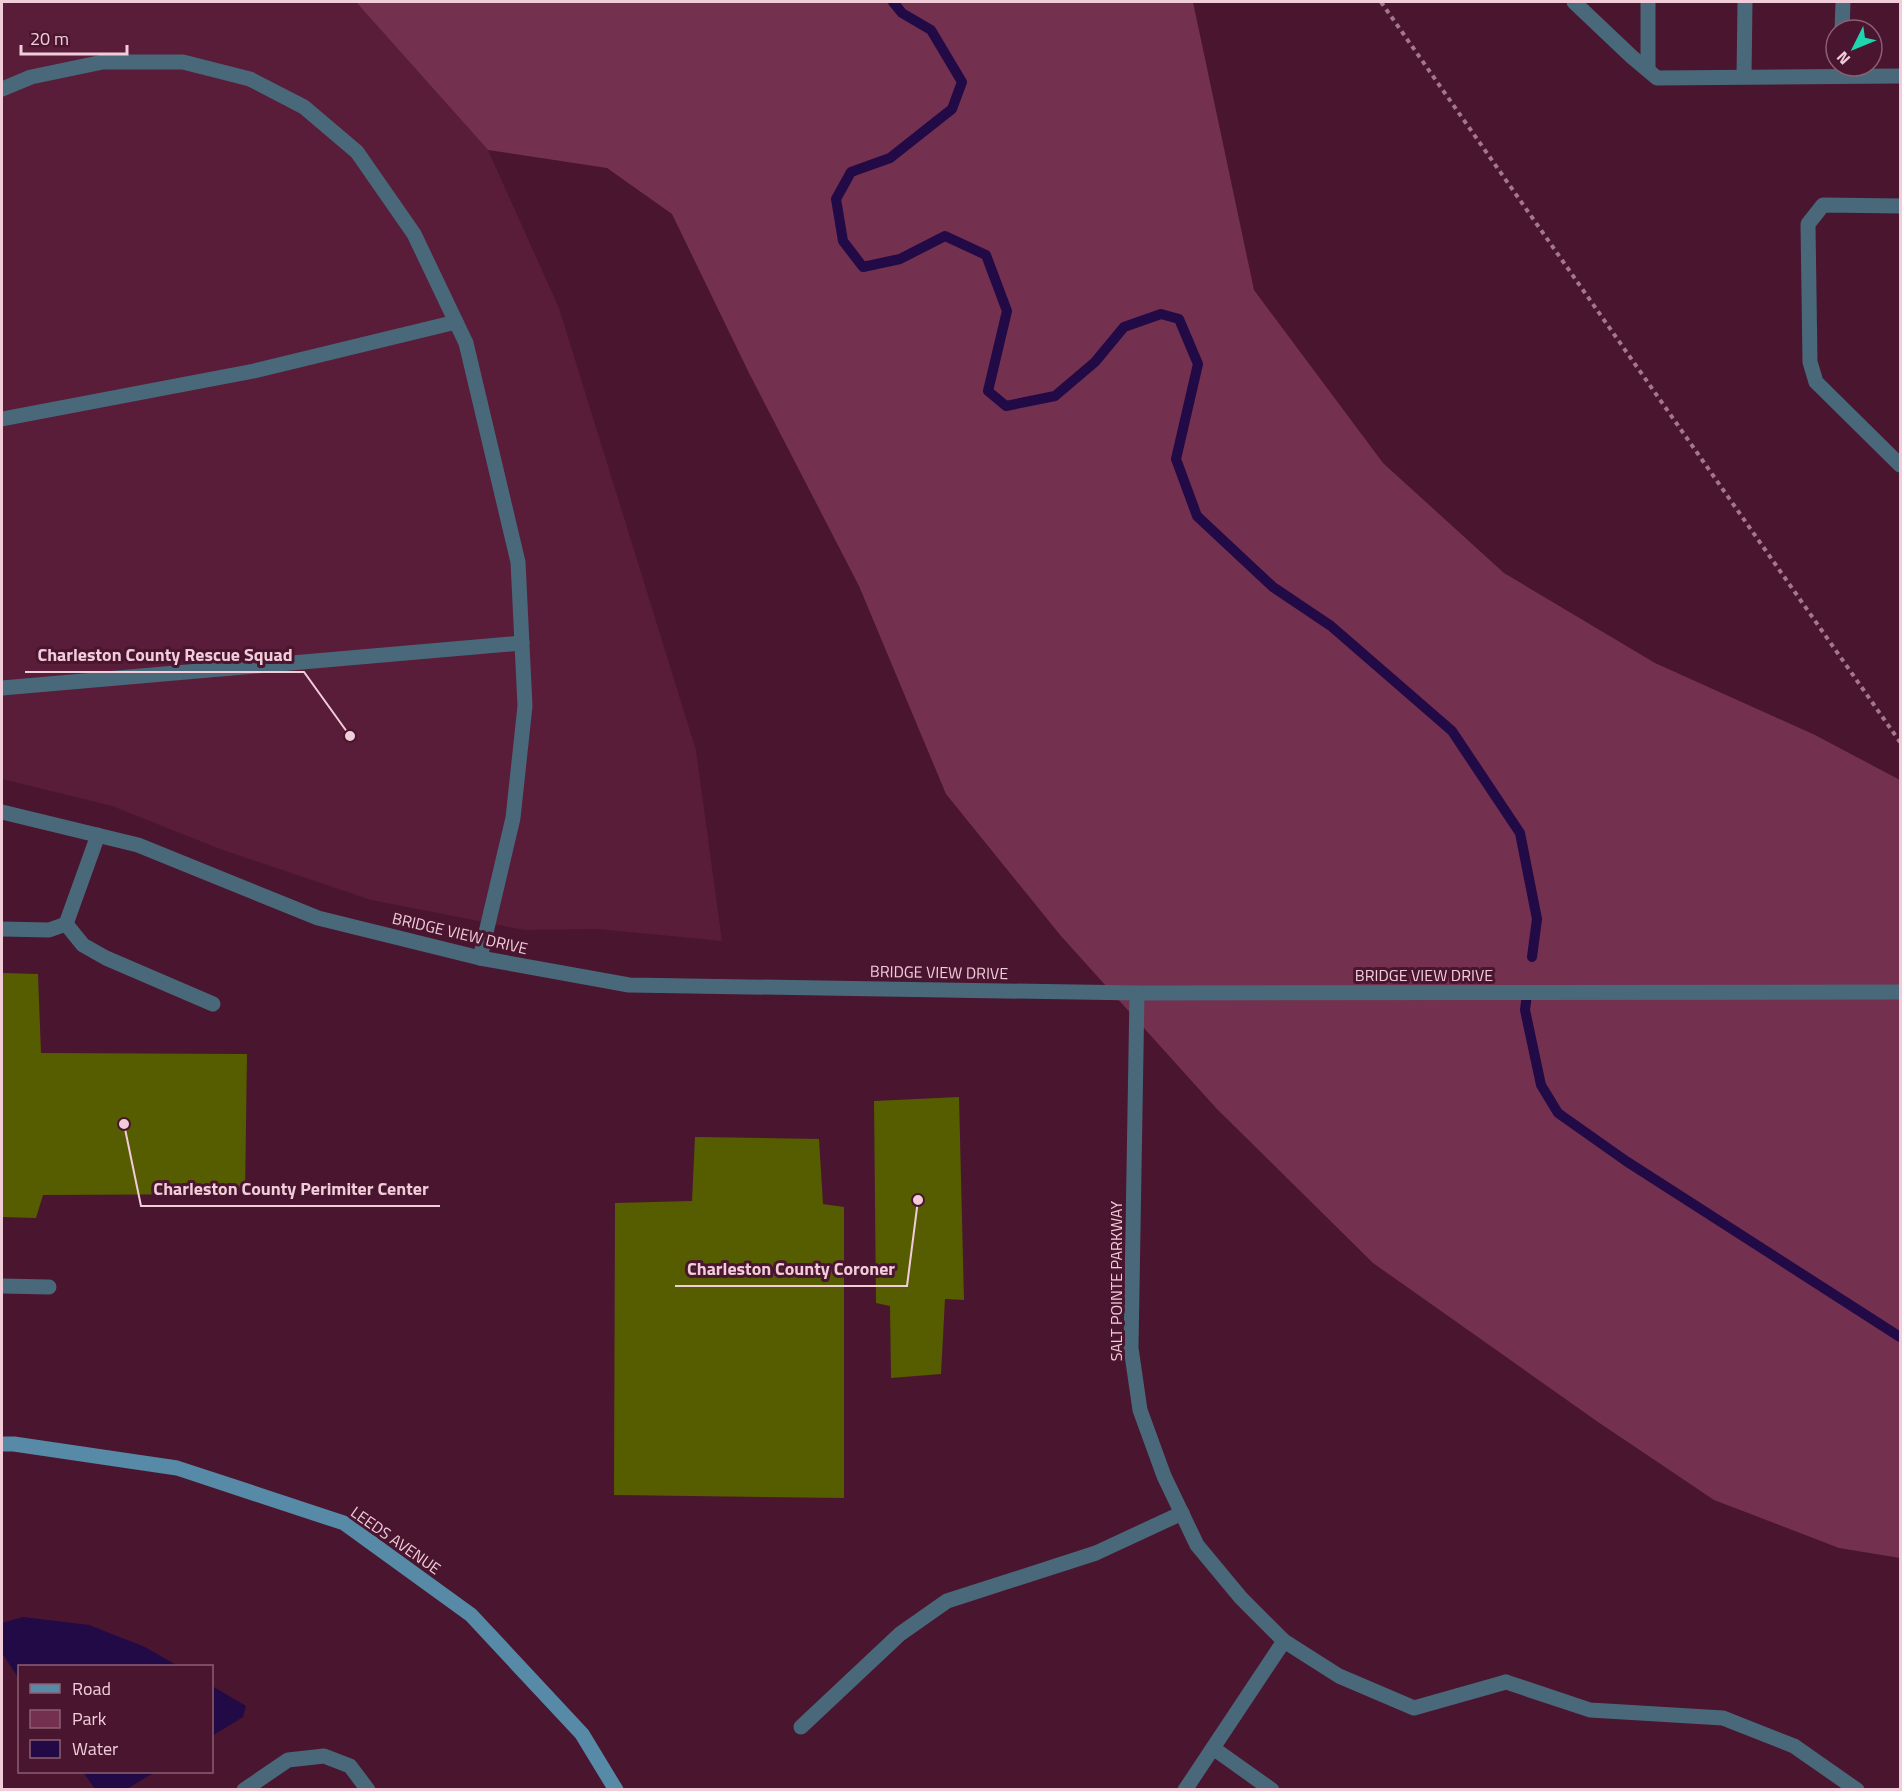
<svg xmlns="http://www.w3.org/2000/svg" width="1902" height="1791" font-family="'Titillium Web',sans-serif">
<style>
.built{fill:#591c39}
.green{fill:#73304f}
.water{fill:#210a46}
.lines{fill:none;stroke-linecap:round;stroke-linejoin:round}
.stream{stroke:#210a46;stroke-width:10}
.building{fill:#565c00}
.path{stroke:#a3788b;stroke-width:4;stroke-dasharray:4.5 4.5;stroke-linecap:butt}
.lane{stroke:#49687a;stroke-width:15}
.street{stroke:#49687a;stroke-width:15}
.secondary{stroke:#568aa6;stroke-width:15}
.labels{text-anchor:middle;dominant-baseline:central;stroke-width:6;stroke-linejoin:round;paint-order:stroke}
.street-label{font-size:16px;fill:#f1cdda;stroke:#4a152f}
.leader{fill:none;stroke:#f1cdda;stroke-width:2}
.callout-dot{fill:#f1cdda;stroke:#4a152f;stroke-width:2}
.callout-label{font-size:18px;text-anchor:middle;font-weight:bold;fill:#f1cdda;stroke:#4a152f;stroke-width:6;stroke-linejoin:round;paint-order:stroke}
</style>
<rect width="100%" height="100%" fill="#4a152f"/>
<path class="built" d="M2,2H356L488,150L559,308L696,750L722,941L597,929L524,930L371,900L220,849L112,806L2,779Z"/>
<path class="green" d="M356,2H1193L1254,290L1383,463L1504,573L1655,663L1815,735L1900,780V1558L1839,1548L1714,1500L1598,1422L1373,1263L1216,1108L1061,936L946,794L859,586L749,373L672,214L607,168L488,150Z"/>
<g class="water">
<path d="M23,1617L89,1625L145,1647L178,1666H20L19,1679L2,1653V1623Z"/>
<path d="M212,1686L246,1706L243,1717L212,1736Z"/>
<path d="M83,1772H155L127,1789H95Z"/>
</g>
<g class="lines">
<g class="stream">
<path d="M893,2L902,13L931,30L962,82L952,109L890,158L851,172L836,199L843,241L863,267L900,259L945,236L986,255L1007,311L988,391L1006,406L1055,396L1095,362L1124,327L1161,314L1179,319L1198,364L1176,459L1197,516L1273,587L1331,626L1452,731L1520,833L1537,919L1532,957"/>
<path d="M1527,994L1525,1010L1541,1085L1558,1113L1626,1161L1900,1337"/>
</g>
</g>
<g class="building">
<path d="M2,973L38,974L41,1053L247,1054L245,1194L43,1195L36,1218L2,1217Z"/>
<path d="M959,1097L964,1300L945,1299L941,1374L891,1378L890,1306L876,1303L874,1101Z"/>
<path d="M695,1137L819,1139L823,1204L844,1207V1498L614,1495L615,1203L692,1201Z"/>
</g>
<g class="lines">
<path class="path" d="M1381,2L1900,742"/>
<g class="lane">
<path d="M1574,2L1632,57L1657,78L1900,76"/>
<path d="M1842,30L1843,2"/>
<path d="M1648,70V2"/>
<path d="M1744,77L1745,2"/>
<path d="M2,89L31,77L103,62H183L250,79L304,107L357,152L414,234L466,343L518,562L525,706L513,818L480,958"/>
<path d="M1900,206L1823,205L1808,224L1810,362L1816,382L1900,465"/>
<path d="M2,419L254,371L456,322"/>
<path d="M2,688L522,643"/>
<path d="M66,924L83,945L106,958L213,1004"/>
<path d="M2,929L49,930L66,924L98,835"/>
<path d="M2,1286L49,1287"/>
<path d="M1506,1682L1590,1710L1723,1718L1794,1746L1857,1790"/>
<path d="M801,1727L900,1634L947,1601L1096,1553L1182,1513"/>
<path d="M1213,1748L1272,1790"/>
<path d="M244,1790L288,1760L324,1756L350,1766L368,1790"/>
<path d="M1185,1790L1284,1641"/>
</g>
<g class="street">
<path d="M2,812L138,845L318,918L480,958L629,985L1137,993L1900,992"/>
<path d="M1137,993L1131,1348L1140,1410L1164,1476L1197,1545L1241,1598L1284,1641L1339,1676L1414,1708L1506,1682"/>
</g>
<path class="secondary" d="M2,1444H14L177,1468L344,1523L471,1615L582,1734L616,1790"/>
</g>
<g class="labels">
<g class="street-label">
<text transform="translate(460 933) rotate(13)">BRIDGE VIEW DRIVE</text>
<text transform="translate(939 972) rotate(1)">BRIDGE VIEW DRIVE</text>
<text x="1424" y="975">BRIDGE VIEW DRIVE</text>
<text transform="translate(1116 1281) rotate(-90)">SALT POINTE PARKWAY</text>
<text transform="translate(396 1540) rotate(35)">LEEDS AVENUE</text>
</g>
</g>
<path class="leader" d="M350 736L304 672H25M124 1124L141 1206H440M918 1200L907 1286H675"/>
<g class="callout-dot">
<circle cx="350" cy="736" r="6"/>
<circle cx="124" cy="1124" r="6"/>
<circle cx="918" cy="1200" r="6"/>
</g>
<g class="callout-label">
<text x="165" y="661">Charleston County Rescue Squad</text>
<text x="291" y="1195">Charleston County Perimiter Center</text>
<text x="791" y="1275">Charleston County Coroner</text>
</g>
<rect width="1902" height="1791" fill="none" stroke="#f1cdda" stroke-width="6"/>
<rect x="18" y="1665" width="195" height="108" fill="#4a152f" stroke="#8d5f73" stroke-width="1.5"/>
<rect x="30" y="1684" width="30" height="9" fill="#568aa6" stroke="#8d5f73" stroke-width="1.5"/>
<text x="72" y="1695" font-size="18" fill="#f1cdda">Road</text>
<rect x="30" y="1710" width="30" height="18" fill="#73304f" stroke="#8d5f73" stroke-width="1.5"/>
<text x="72" y="1725" font-size="18" fill="#f1cdda">Park</text>
<rect x="30" y="1740" width="30" height="18" fill="#210a46" stroke="#8d5f73" stroke-width="1.5"/>
<text x="72" y="1755" font-size="18" fill="#f1cdda">Water</text>
<g transform="translate(1854 48) rotate(227)"><circle r="28" fill="#4a152f" stroke="#8d5f73" stroke-width="1.5"/>
<path d="M0-4.5L10 22L0 15L-10 22Z" fill="#1fd5b0"/>
<text y="-9" font-size="16" font-weight="bold" text-anchor="middle" fill="#f1cdda">N</text>
</g>
<path d="M21 45v9h106v-9" fill="none" stroke="#f1cdda" stroke-width="3"/>
<text x="30" y="45" font-size="18" fill="#f1cdda" stroke="#4a152f" stroke-width="4.5" paint-order="stroke">20 m</text>
</svg>
